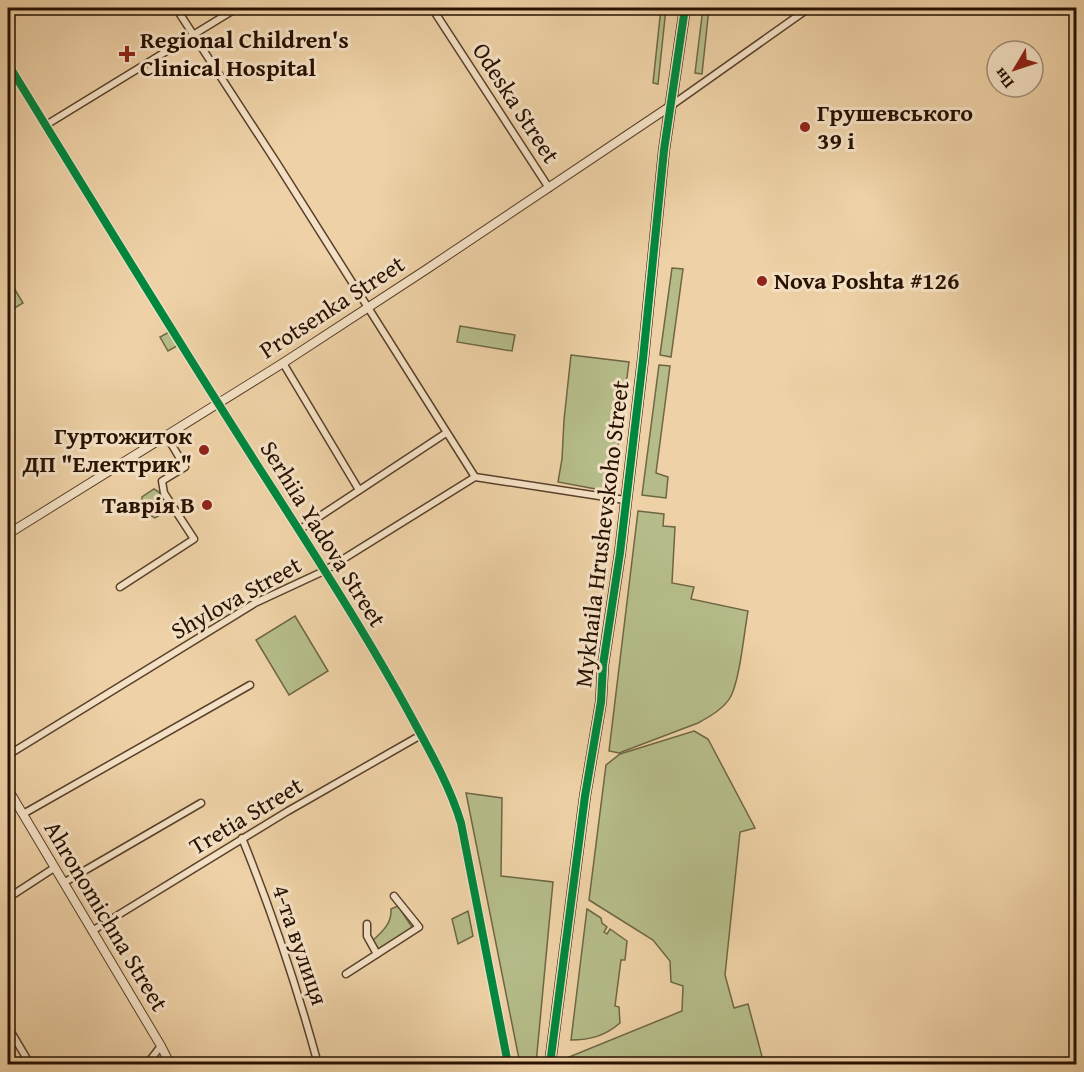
<svg xmlns="http://www.w3.org/2000/svg" width="1084" height="1072" viewBox="0 0 1084 1072" font-family="'Gentium Book Plus',serif">
<style>
.green{fill:#b5bc89;stroke:#6e6644;stroke-width:1.5}
.lines{fill:none;stroke-linecap:round;stroke-linejoin:round}
.minor-casing{stroke:#59402a;stroke-width:9}
.tertiary-casing{stroke:#59402a;stroke-width:10}
.primary-casing{stroke:#271000;stroke-width:12}
.minor{stroke:#f4e1c5;stroke-width:6}
.tertiary{stroke:#f4e1c5;stroke-width:8}
.primary{stroke:#eed1a6;stroke-width:9}
.cycleway-casing{stroke:#f4e1c5;stroke-width:11}
.cycleway{stroke:#00873e;stroke-width:8}
.poi-dot{fill:#8f2418;stroke:#f4e1c5;stroke-width:2}
.labels{text-anchor:middle;stroke-width:6;stroke-linejoin:round;paint-order:stroke}
.poi-label{font-size:24px;font-weight:bold;fill:#271000;stroke:#f4e1c5;text-anchor:start}
.street-label{font-size:24px;fill:#271000;stroke:#f4e1c5}
</style>
<rect width="100%" height="100%" fill="#eed1a6"/>
<filter id="stains"><feTurbulence type="fractalNoise" baseFrequency=".00333" numOctaves="4"/><feColorMatrix values="0 0 0 0 .2 0 0 0 0 .09 0 0 0 0 .02 0 0 0 .5 -.17"/></filter>
<radialGradient id="worn" r=".72"><stop offset=".6" stop-color="#630" stop-opacity="0"/><stop offset="1" stop-color="#630" stop-opacity=".3"/></radialGradient>
<g class="green">
<polygon points="661,8 666,8 658,84 653,83"/>
<polygon points="703,8 709,8 702,74 695,73"/>
<polygon points="672,268 683,269 671,357 660,355"/>
<polygon points="8,278 23,303 8,312"/>
<polygon points="460,326 515,335 512,351 457,342"/>
<polygon points="169,332 177,346 168,351 160,337"/>
<polygon points="571,355 629,362 612,492 558,482 562,459 564,420"/>
<polygon points="659,365 670,366 656,473 668,477 666,498 642,495"/>
<polygon points="154,489 159,492 168,507 167,511 155,518 151,516 142,501 142,497"/>
<path d="M638,511L664,514L663,526L675,527L672,583L694,587L691,599L748,611C744,633 740,678 731,696C725,708 709,717 698,723L619,753L609,751Z"/>
<polygon points="295,616 328,671 289,695 256,640"/>
<polygon points="694,731 708,739 755,828 740,832 725,975 734,1008 748,1004 764,1064 568,1064 569,1057 682,1011 683,986 671,982 670,961 653,940 589,900 606,765 620,754"/>
<polygon points="466,793 502,798 501,876 553,882 536,1064 520,1064"/>
<path d="M398,906L414,930L380,952L371,942C382,932 392,924 391,909Z"/>
<path d="M587,909L601,918L602,923L607,927L604,932L607,934L610,929L627,941L625,960H621L615,1006L619,1007L620,1023C605,1036 590,1040 571,1040Z"/>
<polygon points="468,911 473,936 458,944 452,919"/>
</g>
<g class="lines">
<defs>
<g id="minor">
<polyline points="176,8 278,165 475,477"/>
<polyline points="432,8 549,188"/>
<polyline points="672,105 809,8"/>
<polyline points="46,125 237,8"/>
<polyline points="283,363 359,490"/>
<polyline points="299,530 446,433"/>
<polyline points="120,587 194,539 164,493 162,481 185,467 166,435"/>
<polyline points="8,755 255,603 324,571 475,477 625,500"/>
<polyline points="8,804 14,801"/>
<polyline points="23,814 250,685"/>
<path d="M242,838C272,912 297,987 318,1064"/>
<polyline points="65,882 201,803"/>
<polyline points="8,898 54,868"/>
<polyline points="92,931 288,811 421,735"/>
<polyline points="377,954 419,927 394,896"/>
<polyline points="346,974 377,954 367,936 367,924"/>
<polyline points="8,1027 30,1064"/>
<polyline points="147,1064 161,1046"/>
</g>
<g id="tertiary">
<path d="M8,64C96,207 183,350 274,491C322,566 371,642 413,720C431,753 450,787 461,823L508,1064"/>
<polyline points="8,534 283,363 427,269 672,105"/>
<polyline points="8,789 161,1046 170,1064"/>
</g>
<polyline id="primary" points="550,1064 585,796 601,702 603,665 620,553 643,359 664,150 685,8"/>
</defs>
<use href="#minor" class="minor-casing"/>
<use href="#tertiary" class="tertiary-casing"/>
<use href="#primary" class="primary-casing"/>
<use href="#minor" class="minor"/>
<use href="#tertiary" class="tertiary"/>
<use href="#primary" class="primary"/>
<defs>
<g id="cycleway">
<path d="M8,64C96,207 183,350 274,491C322,566 371,642 413,720C431,753 450,787 461,823L508,1064"/>
<polyline points="550,1064 585,796 601,702 603,665 620,553 643,359 664,150 685,8"/>
</g>
</defs>
<use href="#cycleway" class="cycleway-casing"/>
<use href="#cycleway" class="cycleway"/>
</g>
<g class="poi-dot">
<path d="M124 45h6v6h6v6h-6v6h-6v-6h-6v-6h6z"/>
<circle cx="805" cy="127" r="6"/>
<circle cx="762" cy="281" r="6"/>
<circle cx="204" cy="450" r="6"/>
<circle cx="207" cy="505" r="6"/>
</g>
<g class="labels">
<g class="poi-label">
<text x="140" y="48">Regional Children's<tspan x="140" dy="28">Clinical Hospital</tspan></text>
<text x="817" y="121">Грушевського<tspan x="817" dy="28">39 і</tspan></text>
<text x="774" y="289">Nova Poshta #126</text>
<text x="192" y="444" text-anchor="end">Гуртожиток<tspan x="192" dy="28">ДП "Електрик"</tspan></text>
<text x="195" y="513" text-anchor="end">Таврія В</text>
</g>
<g class="street-label">
<text transform="translate(516 103) rotate(57)" y="8">Odeska Street</text>
<text transform="translate(332 307) rotate(-33)" y="8">Protsenka Street</text>
<text transform="translate(323 534) rotate(58)" y="8">Serhiia Yadova Street</text>
<text transform="translate(602 534) rotate(-83)" y="8">Mykhaila Hrushevskoho Street</text>
<text transform="translate(236 598) rotate(-29)" y="8">Shylova Street</text>
<text transform="translate(246 816) rotate(-31)" y="8">Tretia Street</text>
<text transform="translate(106 916) rotate(59)" y="8">Ahronomichna Street</text>
<text transform="translate(300 945) rotate(71)" y="8">4-та вулиця</text>
</g>
</g>
<rect width="1084" height="1072" fill="none" stroke="#eed1a6" stroke-width="30"/>
<rect x="9" y="9" width="1066" height="1054" fill="none" stroke="#271000" stroke-width="3"/>
<rect x="15" y="15" width="1054" height="1042" fill="none" stroke="#271000" stroke-width="1.5"/>
<g transform="translate(1015 69) rotate(231)"><circle r="28" fill="#f4e1c5" stroke="#a28d76" stroke-width="1.5"/>
<path d="M0-4.5L10 22L0 15L-10 22Z" fill="#8f2418"/>
<text y="-9" font-size="16" font-weight="bold" text-anchor="middle" fill="#271000">Пн</text>
</g>
<rect width="100%" height="100%" filter="url(#stains)"/>
<rect width="100%" height="100%" fill="url(#worn)"/>
</svg>
